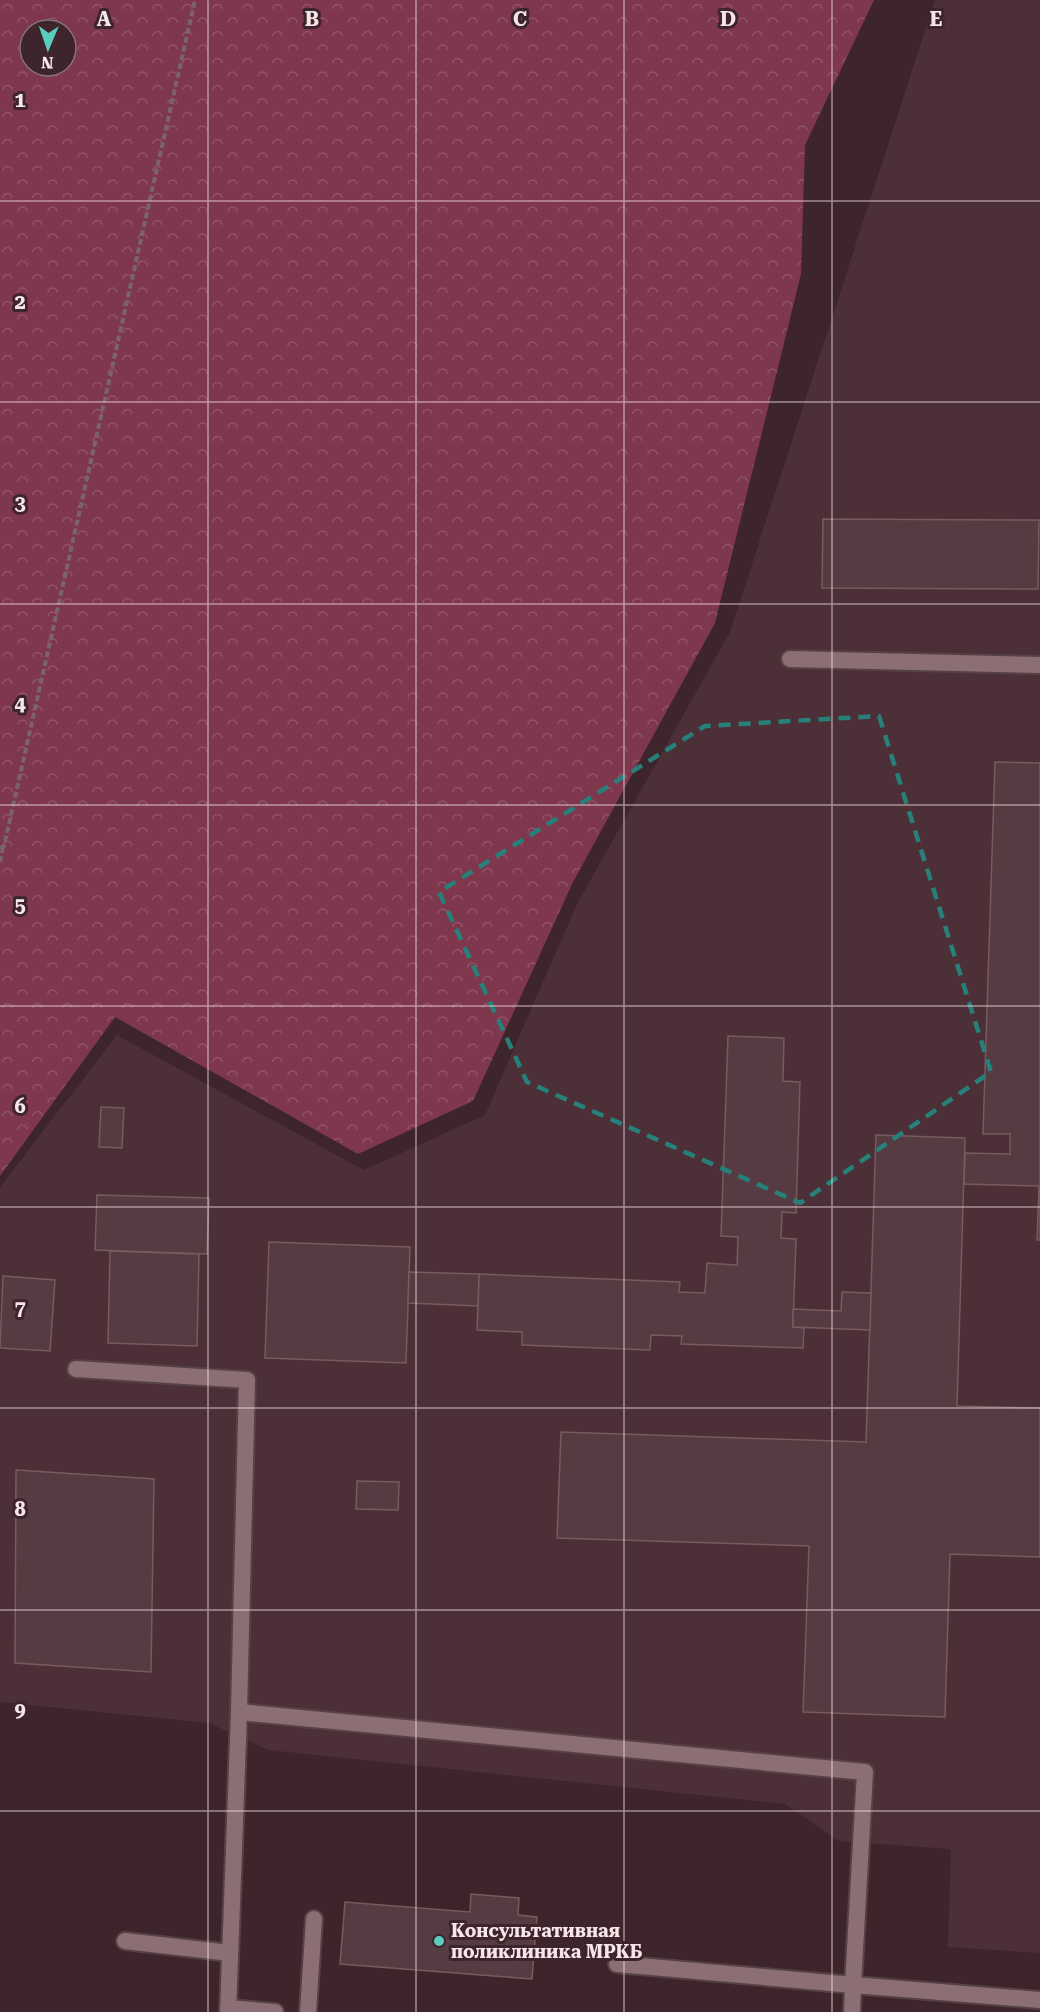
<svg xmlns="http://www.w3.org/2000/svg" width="1040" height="2012" viewBox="0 0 1040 2012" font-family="'Roboto Serif',serif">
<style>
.built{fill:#4d2f37}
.forest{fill:url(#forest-crowns);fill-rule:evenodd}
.building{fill:#563c42;stroke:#775b61;stroke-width:1.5}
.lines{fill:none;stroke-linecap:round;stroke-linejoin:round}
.lane-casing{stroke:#564146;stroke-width:20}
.path{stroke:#7a6469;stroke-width:4;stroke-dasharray:6 3;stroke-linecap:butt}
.lane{stroke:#8c6f75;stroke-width:16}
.marked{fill:none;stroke:#26817a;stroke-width:4.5;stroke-dasharray:12 8;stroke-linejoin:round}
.grid{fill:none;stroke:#f6e5e9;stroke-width:1.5;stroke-opacity:0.55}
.poi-dot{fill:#59cebe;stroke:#3d252b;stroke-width:2}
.labels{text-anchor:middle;stroke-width:6;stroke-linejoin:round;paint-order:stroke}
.poi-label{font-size:18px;font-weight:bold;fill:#f6e5e9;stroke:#3d252b;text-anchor:start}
.grid-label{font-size:20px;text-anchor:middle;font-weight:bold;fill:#f6e5e9;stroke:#3d252b;stroke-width:6;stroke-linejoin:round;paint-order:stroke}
</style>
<defs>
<pattern id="forest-crowns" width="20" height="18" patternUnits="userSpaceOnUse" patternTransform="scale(1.5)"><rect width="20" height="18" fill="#7e374d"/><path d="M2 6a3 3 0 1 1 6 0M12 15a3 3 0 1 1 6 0" fill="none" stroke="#915467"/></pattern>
</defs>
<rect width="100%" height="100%" fill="#3d252b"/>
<polygon class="built" points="935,0 1040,0 1040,1953 948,1947 951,1849 839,1841 785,1804 268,1750 209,1723 0,1702 0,1187 117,1035 364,1170 485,1115 577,904 730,632"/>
<path class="forest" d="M0,0H874L805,145L801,274L715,623L573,882L473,1101L358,1154L115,1017L0,1176ZM30,30H66V66H30Z"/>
<g class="building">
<polygon points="823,519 1039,520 1038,589 822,588"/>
<polygon points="995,762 1040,763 1040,1240 1037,1240 1039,1186 964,1184 965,1153 1010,1154 1010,1134 983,1134"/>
<polygon points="728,1036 784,1038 783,1081 800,1082 796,1213 782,1212 781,1238 796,1239 793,1327 804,1328 803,1348 681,1344 682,1336 651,1335 650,1350 522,1345 522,1332 477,1330 479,1274 680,1282 679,1292 705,1293 707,1263 737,1265 738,1237 721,1236"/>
<polygon points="101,1107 124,1108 122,1148 99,1147"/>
<polygon points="876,1135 965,1138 957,1406 1040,1408 1040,1557 950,1554 945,1717 803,1712 809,1546 557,1538 561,1432 866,1442"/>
<polygon points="97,1195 209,1198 207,1254 95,1250"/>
<polygon points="269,1242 410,1247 406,1363 265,1358"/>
<polygon points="110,1251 199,1254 197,1346 108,1343"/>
<polygon points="409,1272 479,1274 478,1306 408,1303"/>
<polygon points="3,1276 55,1280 50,1351 0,1348"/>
<polygon points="842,1292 871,1293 870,1330 793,1327 793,1309 841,1311"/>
<polygon points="16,1470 154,1479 151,1672 15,1663"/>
<polygon points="357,1481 399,1482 398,1510 356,1509"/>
<polygon points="471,1894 519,1898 518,1915 537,1917 532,1979 340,1964 345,1902 470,1912"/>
</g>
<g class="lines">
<defs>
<g id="lane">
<polyline points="790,659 1040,665"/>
<polyline points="76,1369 247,1380 239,1712 228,2012"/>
<polyline points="239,1712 865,1772 853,1985 1040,2000"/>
<polyline points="125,1941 230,1953"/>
<polyline points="617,1964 853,1985 852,2012"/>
<polyline points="228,2008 275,2012"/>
<polyline points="308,2012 314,1919"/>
</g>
</defs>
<use href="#lane" class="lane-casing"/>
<g class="path">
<polyline points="0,848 4,846 195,0"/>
<polyline points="0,862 3,847"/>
</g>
<use href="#lane" class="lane"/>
</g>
<path class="marked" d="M879,716L991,1072L800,1203L527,1082L439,892L705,726Z"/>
<path class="grid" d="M208,0V2012M416,0V2012M624,0V2012M832,0V2012M0,201H1040M0,402H1040M0,604H1040M0,805H1040M0,1006H1040M0,1207H1040M0,1408H1040M0,1610H1040M0,1811H1040"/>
<circle class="poi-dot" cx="439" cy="1941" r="6"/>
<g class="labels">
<g class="poi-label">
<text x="451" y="1937">Консультативная<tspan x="451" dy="21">поликлиника МРКБ</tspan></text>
</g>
</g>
<g class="grid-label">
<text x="104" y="26">A</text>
<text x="312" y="26">B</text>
<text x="520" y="26">C</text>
<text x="728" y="26">D</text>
<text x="936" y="26">E</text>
<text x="20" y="107">1</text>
<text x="20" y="309">2</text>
<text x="20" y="510">3</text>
<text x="20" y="711">4</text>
<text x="20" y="912">5</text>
<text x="20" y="1113">6</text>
<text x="20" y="1315">7</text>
<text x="20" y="1516">8</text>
<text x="20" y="1717">9</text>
</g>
<g transform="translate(48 48) rotate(182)"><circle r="28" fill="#3d252b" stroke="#877277" stroke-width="1.5"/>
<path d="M0-4.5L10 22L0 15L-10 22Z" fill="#59cebe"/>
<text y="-9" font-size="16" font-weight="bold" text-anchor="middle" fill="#f6e5e9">N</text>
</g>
</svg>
